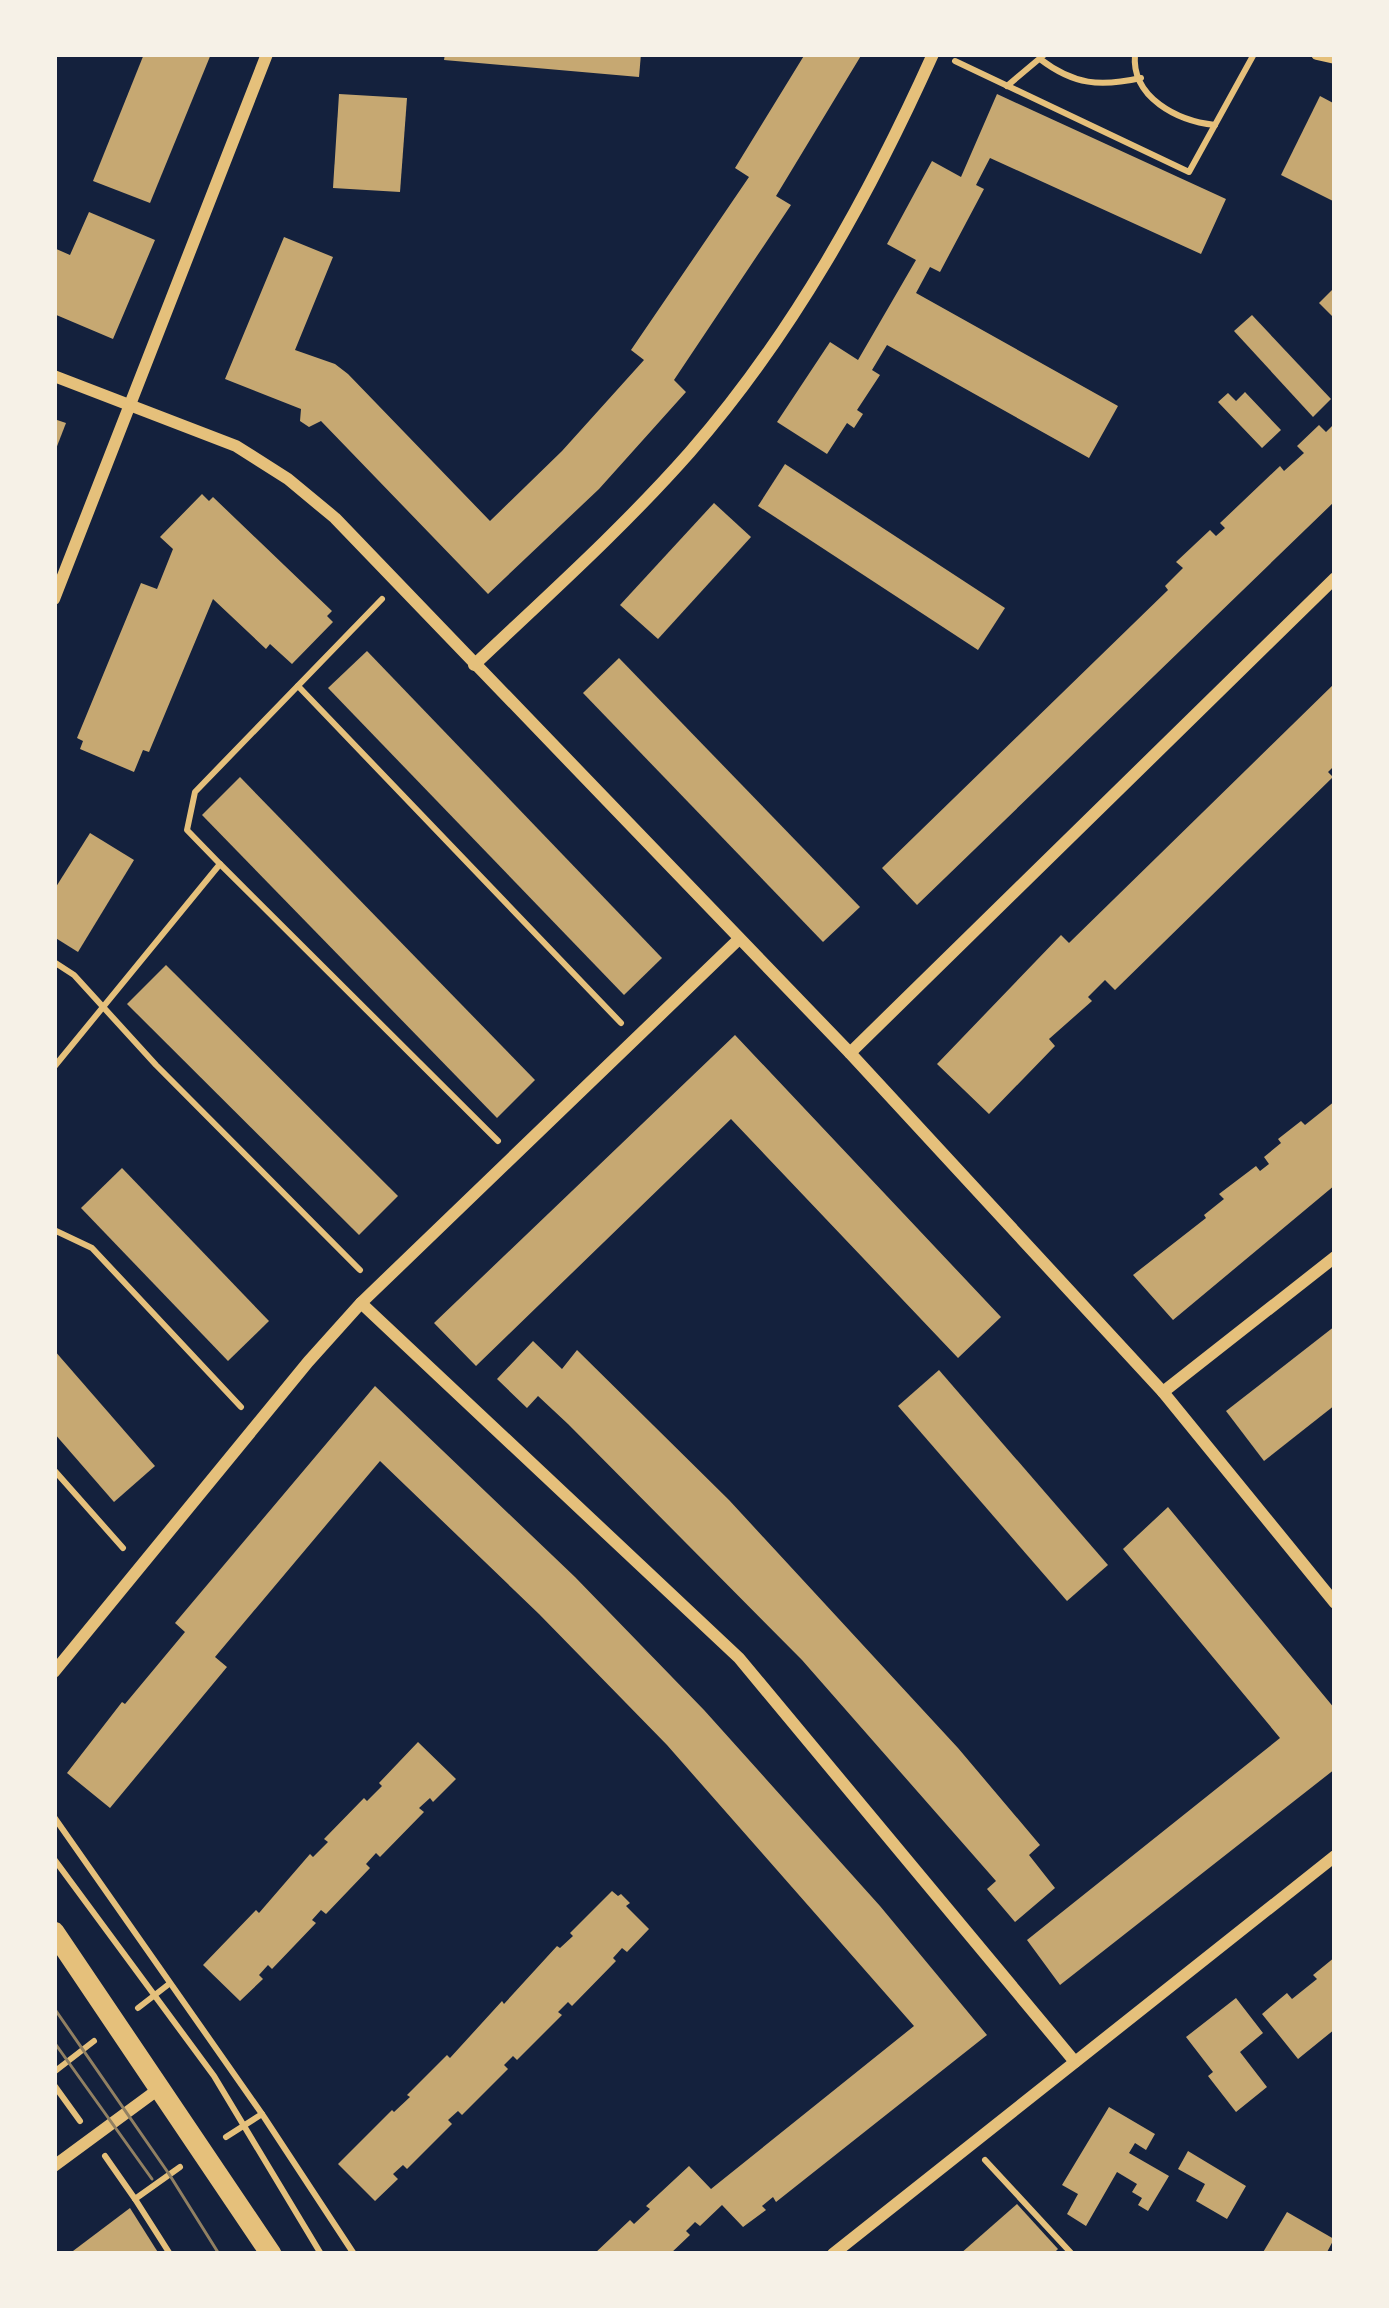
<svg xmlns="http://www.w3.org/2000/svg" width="1389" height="2308" viewBox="0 0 1389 2308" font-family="Quicksand,sans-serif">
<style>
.building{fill:#c6a872}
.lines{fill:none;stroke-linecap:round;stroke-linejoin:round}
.path{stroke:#e5c07b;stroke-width:6}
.minor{stroke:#e5c07b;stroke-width:12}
.tertiary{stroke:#e5c07b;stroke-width:21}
.tram{stroke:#918062;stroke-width:3}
</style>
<rect width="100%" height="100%" fill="#14213d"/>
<g class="building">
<polygon points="144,54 211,54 150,203 93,181"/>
<polygon points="445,54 641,54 639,77 444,60"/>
<polygon points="805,54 862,54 776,196 791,205 674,380 686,392 599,489 488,594 321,421 309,427 300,421 301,409 225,379 284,237 333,257 295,350 335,364 348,374 490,521 562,451 644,360 631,350 749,177 735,168"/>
<polygon points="339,94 407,98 400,192 333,188"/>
<polygon points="997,94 1226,199 1201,254 990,158 976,185 984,189 940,272 930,267 916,293 1118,406 1113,415 1089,458 887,345 872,370 880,375 857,410 863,414 854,428 847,423 827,454 777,422 830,342 858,360 916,260 887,244 932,161 961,177"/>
<polygon points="1320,96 1335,104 1335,202 1281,175"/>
<polygon points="89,212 155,240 113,339 54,314 54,248 70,255"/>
<polygon points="1335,287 1335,319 1319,303"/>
<polygon points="1252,315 1331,399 1313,417 1234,331"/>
<polygon points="1245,392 1281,430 1262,448 1218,402 1228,393 1236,401"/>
<polygon points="54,419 66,423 54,454"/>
<polygon points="1335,423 1335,501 917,905 882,868 1168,590 1165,586 1183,568 1176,562 1210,530 1216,536 1225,528 1220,523 1280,466 1284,471 1304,453 1297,446 1319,425 1326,432"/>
<polygon points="785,464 1005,608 978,650 758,506"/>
<polygon points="202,494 209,501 213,497 332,611 327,616 333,622 292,664 270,644 266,649 213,599 149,752 143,750 134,772 80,749 83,741 77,738 141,583 157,589 173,549 160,537"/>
<polygon points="714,503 751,537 658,639 620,605"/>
<polygon points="367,651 662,958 624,995 328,688"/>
<polygon points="619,658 860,907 823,942 583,693"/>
<polygon points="1335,683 1335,765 1328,772 1333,777 1115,990 1105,980 1088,997 1092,1001 1049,1039 1055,1046 989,1114 937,1064 1061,935 1069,943"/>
<polygon points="240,777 535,1080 497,1118 202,815"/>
<polygon points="90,833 134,860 78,952 54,937 54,890"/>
<polygon points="166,965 398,1196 359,1235 127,1004"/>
<polygon points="735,1035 1001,1317 958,1358 731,1119 476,1366 434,1323"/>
<polygon points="1335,1101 1335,1185 1173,1320 1133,1275 1206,1218 1204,1215 1224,1199 1219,1194 1256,1166 1260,1171 1269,1164 1264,1157 1281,1143 1278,1139 1301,1121 1305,1125"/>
<polygon points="122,1168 269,1321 228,1361 81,1208"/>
<polygon points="1335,1326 1335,1405 1264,1461 1226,1411"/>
<polygon points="533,1341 562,1369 577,1350 729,1500 958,1748 1040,1845 1029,1855 1055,1888 1015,1922 987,1889 996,1881 802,1660 568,1424 538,1396 527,1408 497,1379"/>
<polygon points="54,1350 155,1466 114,1502 54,1433"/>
<polygon points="939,1370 1108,1565 1067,1601 898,1406"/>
<polygon points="375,1386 575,1577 704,1710 880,1906 987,2035 776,2202 773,2197 762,2206 766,2210 743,2227 722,2205 700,2226 695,2222 686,2231 690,2235 670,2254 594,2254 630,2220 634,2224 650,2209 646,2206 689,2166 711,2189 914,2026 667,1745 539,1614 380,1461 215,1657 227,1667 110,1808 67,1773 122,1702 125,1704 185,1632 175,1623"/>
<polygon points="1168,1507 1335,1709 1335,1769 1060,1985 1027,1940 1280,1738 1123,1549"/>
<polygon points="418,1742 456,1779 433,1802 430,1798 419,1808 424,1812 380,1857 376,1853 366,1864 370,1868 326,1914 321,1910 312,1920 316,1923 272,1969 268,1965 259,1975 263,1979 240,2001 203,1965 256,1910 259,1913 310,1854 313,1857 328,1842 324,1839 364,1798 367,1801 382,1786 379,1783"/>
<polygon points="612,1891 618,1896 621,1894 630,1903 626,1906 649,1929 627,1952 622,1948 613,1958 616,1961 572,2006 568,2002 558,2012 562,2015 517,2060 513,2056 504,2065 508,2069 462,2115 458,2111 448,2120 452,2124 407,2169 403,2165 393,2174 398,2179 375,2201 338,2164 392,2110 394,2112 410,2097 407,2095 447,2055 450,2058 502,2001 504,2004 557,1946 560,1948 573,1936 570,1933"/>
<polygon points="1335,1957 1335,2029 1298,2059 1262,2014 1287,1993 1292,1999 1317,1979 1313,1975"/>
<polygon points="1236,1998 1263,2033 1240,2052 1267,2087 1236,2112 1208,2076 1213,2072 1186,2037"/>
<polygon points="1109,2107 1155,2134 1146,2150 1135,2143 1129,2153 1169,2176 1148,2211 1138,2205 1142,2198 1132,2192 1137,2184 1117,2172 1086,2226 1067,2214 1078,2194 1062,2185"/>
<polygon points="1188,2151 1246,2186 1227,2219 1196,2201 1205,2184 1178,2169"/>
<polygon points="1017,2204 1058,2249 1053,2254 960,2254"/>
<polygon points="130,2208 159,2254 69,2254"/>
<polygon points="1287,2212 1334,2239 1326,2254 1262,2254"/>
</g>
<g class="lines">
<g class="path">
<path d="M1135,54C1131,98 1178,121 1215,125"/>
<path d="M1040,59C1074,85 1100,87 1141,78"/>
<polyline points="955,61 1189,172 1254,54"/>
<polyline points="1007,86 1045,54"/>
<polyline points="298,686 621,1023"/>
<polyline points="220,864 498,1141"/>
<polyline points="54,962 74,975 156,1065 360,1270"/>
<polyline points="54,1067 220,864 187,830 195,792 382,599"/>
<polyline points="54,1230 92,1248 241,1407"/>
<polyline points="54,1470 123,1548"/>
<polyline points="54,1817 262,2114 354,2254"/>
<polyline points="54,1859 214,2076 321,2254"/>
<polyline points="138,2008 169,1984"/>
<polyline points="54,2072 94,2041"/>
<polyline points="54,2085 80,2121"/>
<polyline points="226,2137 262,2114"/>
<polyline points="105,2156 135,2199 180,2167"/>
<polyline points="985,2160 1072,2254"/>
<polyline points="135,2199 170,2254"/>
</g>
<g class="minor">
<polyline points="1317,54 1335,58"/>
<polyline points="54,376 236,446 288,479 335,518 850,1053 1163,1392 1335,1603"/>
<polyline points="54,599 267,54"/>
<path d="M474,665C547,596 623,528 690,452C793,334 869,196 933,54"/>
<polyline points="850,1053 1335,578"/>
<polyline points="361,1303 739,1658 1075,2062"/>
<polyline points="1163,1392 1335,1257"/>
<polyline points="54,1672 308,1362 361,1303 739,939"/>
<polyline points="54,2166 160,2088"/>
<polyline points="833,2254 1335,1856"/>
</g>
<polyline class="tertiary" points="54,1932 271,2254"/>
<g class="tram">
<polyline points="54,2008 169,2174 219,2254"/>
<polyline points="54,2042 152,2179"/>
</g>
</g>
<rect width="1389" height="2308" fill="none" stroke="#f6f1e7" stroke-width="114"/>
</svg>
